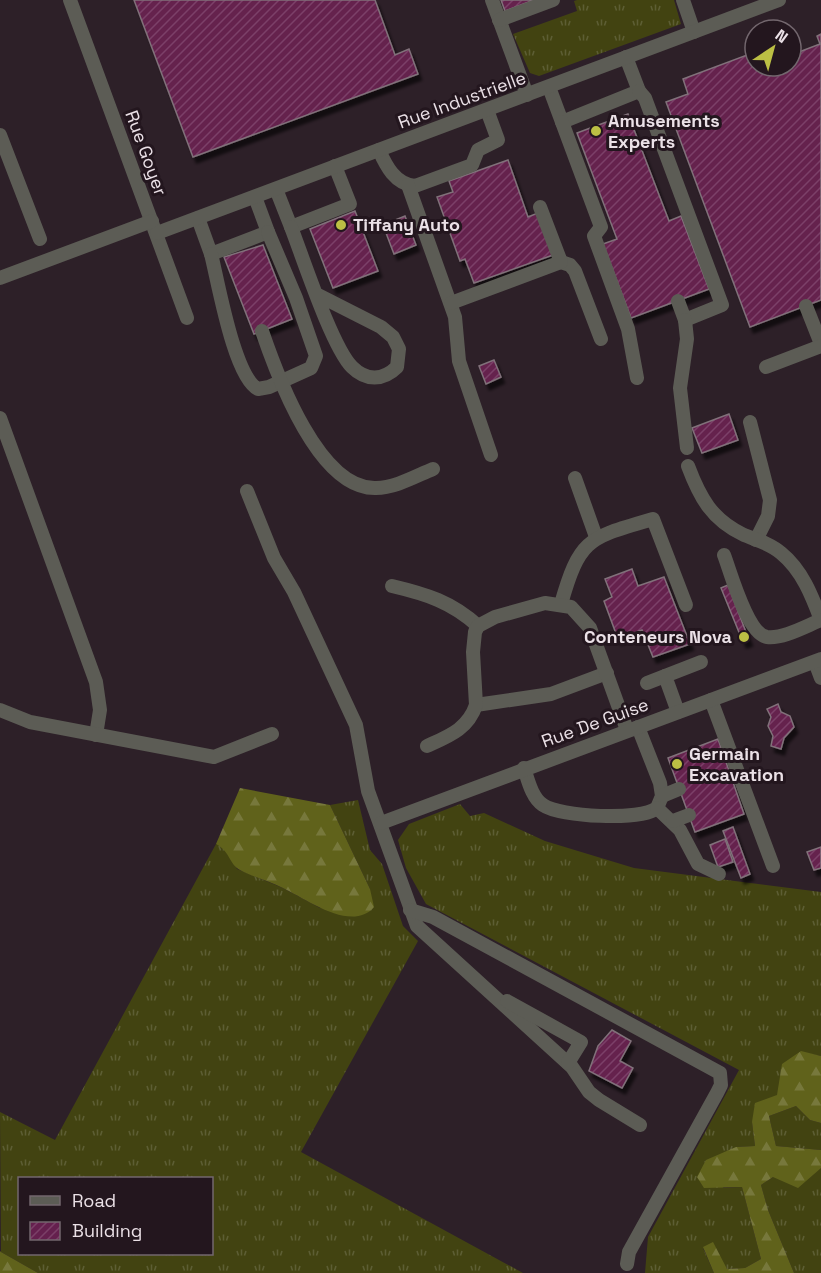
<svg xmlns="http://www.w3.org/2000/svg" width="821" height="1273" viewBox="0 0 821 1273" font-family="'Space Grotesk',sans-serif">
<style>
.grass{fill:url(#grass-tufts);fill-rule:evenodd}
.forest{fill:url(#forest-firs)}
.building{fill:url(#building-hatch);stroke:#81717a;stroke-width:1.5;filter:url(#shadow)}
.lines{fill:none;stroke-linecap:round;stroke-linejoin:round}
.minor{stroke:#5c5c55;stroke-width:14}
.poi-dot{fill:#bcbf44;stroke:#23161e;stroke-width:2}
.labels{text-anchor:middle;stroke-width:6;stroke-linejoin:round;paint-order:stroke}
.street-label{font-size:18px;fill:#ebe1e7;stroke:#23161e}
.poi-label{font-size:18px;font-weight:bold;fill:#ebe1e7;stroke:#23161e;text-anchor:start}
</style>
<defs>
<pattern id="grass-tufts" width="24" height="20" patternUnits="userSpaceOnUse" patternTransform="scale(1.5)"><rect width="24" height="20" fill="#424311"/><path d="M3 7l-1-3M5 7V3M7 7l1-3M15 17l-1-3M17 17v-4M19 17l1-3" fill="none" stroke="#5d5e34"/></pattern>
<pattern id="forest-firs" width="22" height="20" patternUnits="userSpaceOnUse" patternTransform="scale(1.5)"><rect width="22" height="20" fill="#60621b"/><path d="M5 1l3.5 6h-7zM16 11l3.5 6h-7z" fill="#77783c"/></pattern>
<pattern id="building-hatch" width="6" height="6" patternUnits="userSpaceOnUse" patternTransform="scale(1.5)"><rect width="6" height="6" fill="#65204e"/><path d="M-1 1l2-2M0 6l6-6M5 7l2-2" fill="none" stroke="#7b4068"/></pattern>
<filter id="shadow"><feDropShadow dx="3.5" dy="6" stdDeviation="1.5" flood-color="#0009"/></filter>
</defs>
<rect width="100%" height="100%" fill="#2d2028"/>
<g class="grass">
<polygon points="577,0 674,0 681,24 539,76 530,73 513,34 577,11 574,1"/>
<path d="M358,800L370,850L382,864L403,926L418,941L301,1152L523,1273H38L1,1252L0,1112L55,1140L216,844L226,849L237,869L283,888L320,908L370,889L330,805ZM20,1178H212V1254H20Z"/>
<polygon points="460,804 470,816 484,813 545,841 634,868 821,892 821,1056 801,1052 777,1095 752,1122 755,1146 736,1147 723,1188 742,1187 761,1259 745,1268 727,1269 703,1248 714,1273 645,1273 648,1237 739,1070 426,904 406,868 398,840 409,824"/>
<polygon points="796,1106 810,1120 821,1123 821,1150 776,1146 769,1116"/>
<polygon points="821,1168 821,1273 794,1273 768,1210 761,1185 773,1177"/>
</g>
<g class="forest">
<path d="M240,788L330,805L370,889L374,907C352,933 306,899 283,888C269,881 253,877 240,870C229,864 230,851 216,844Z"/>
<polygon points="801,1051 821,1056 821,1123 810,1120 796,1106 769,1116 776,1146 821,1150 821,1168 798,1188 773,1177 761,1185 768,1210 794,1273 714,1273 703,1247 713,1242 727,1269 745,1268 761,1259 742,1187 704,1188 697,1177 706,1160 736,1147 755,1146 752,1122 755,1103 777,1095 782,1064"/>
<polygon points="0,1251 1,1252 38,1273 0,1273"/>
</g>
<g class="building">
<polygon points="134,0 375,0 395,55 409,49 418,74 193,157"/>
<polygon points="501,0 534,0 505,11"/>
<polygon points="821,34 821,300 750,327 666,102 688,94 683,79 755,52 755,66 791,66 791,55 820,44 817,36"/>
<polygon points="628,114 669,221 681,216 709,289 631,318 603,244 617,239 577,133"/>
<polygon points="508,160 528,217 538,213 553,255 474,283 465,259 460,261 437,197 453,192 449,181"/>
<polygon points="355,211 378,271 333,288 310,229"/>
<polygon points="405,216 416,245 394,254 383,225"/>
<polygon points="263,245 292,319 254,334 224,257"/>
<polygon points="494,360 501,377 486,384 479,366"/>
<polygon points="729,414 738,440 702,453 692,428"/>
<polygon points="632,569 638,586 664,577 690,644 653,657 642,630 618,639 604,601 612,597 605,579"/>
<polygon points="728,585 749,640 743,642 721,588"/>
<polygon points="778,704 781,712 790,716 794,727 784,738 781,749 771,746 773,736 768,726 771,717 767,709"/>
<polygon points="718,739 744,814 695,832 668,758"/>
<polygon points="733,827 750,874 741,878 723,831"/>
<polygon points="725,839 733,862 718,867 710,845"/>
<polygon points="821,847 821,868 814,870 807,852"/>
<polygon points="612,1030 631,1041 620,1061 633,1068 622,1088 589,1071 598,1046"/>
</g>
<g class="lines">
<g class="minor">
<polyline points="70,0 187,318"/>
<polyline points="492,0 527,95"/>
<polyline points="683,0 694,32"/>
<polyline points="499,20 553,0"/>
<polyline points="549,87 562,122 639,91 626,57"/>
<polyline points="639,91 645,98 722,305 685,320 678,301"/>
<polyline points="562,122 601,227 594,236 628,329 637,378"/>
<polyline points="0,135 40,239"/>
<path d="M379,150C386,166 395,184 415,186L472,165L478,150L498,140L487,110"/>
<polyline points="408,185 455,317 459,361 491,455"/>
<polyline points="276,189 291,227 350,204 335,166"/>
<polyline points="198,218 211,254 268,232 255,197"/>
<path d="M291,227C303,258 332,347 352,367C366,381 383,381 397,367L399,349L393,337L381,327L318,295"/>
<polyline points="157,233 779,0"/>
<path d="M211,254C218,281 234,377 258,389L269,387L311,368L316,356L296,298L268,232"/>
<polyline points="561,262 570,265 575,271 601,339"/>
<polyline points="0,278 152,221"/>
<polyline points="451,303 561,262 540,207"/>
<polyline points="806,306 821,344"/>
<polyline points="685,320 687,339 680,388 687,448"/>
<path d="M262,331C277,375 319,490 376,488C395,488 416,476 433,469"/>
<polyline points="766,367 821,346"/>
<polyline points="0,418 96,682 100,710 96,735"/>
<polyline points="750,422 770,500 768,516 756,540"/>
<path d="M688,466C700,498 712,520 744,535C757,540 771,544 781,553C802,570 812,596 821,620"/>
<polyline points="575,478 596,537"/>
<polyline points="247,491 274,558 294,592 356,725 368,791 417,926 572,1067 589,1092 599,1100 640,1125"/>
<path d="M724,555C731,573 747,634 767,637C783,639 806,626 821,620"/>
<path d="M392,586C426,594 452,602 478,626"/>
<path d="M561,604C580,537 589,538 653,519L686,605"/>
<polyline points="815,662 821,678"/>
<polyline points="647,683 665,676"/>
<polyline points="711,700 773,866"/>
<polyline points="476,705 551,694 607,673"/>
<polyline points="0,710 30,722 214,757 272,734"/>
<polyline points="678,712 665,676 701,662"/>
<path d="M427,746C449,736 468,729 476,705L473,652L475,632L478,626L495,617L545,603L571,607L590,628L627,730"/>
<path d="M524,768C528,780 532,798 543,805C560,817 641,821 657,808L662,796L660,783L638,727"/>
<polyline points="662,796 679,789"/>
<polyline points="657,808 680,830 698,864 719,874"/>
<polyline points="673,821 689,815"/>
<polyline points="381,823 821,659"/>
<polyline points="410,910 433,917 720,1073 721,1085 717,1093 629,1252 627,1264"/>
<polyline points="507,1001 581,1042 568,1063"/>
</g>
</g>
<g class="poi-dot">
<circle cx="596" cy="131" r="6"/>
<circle cx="341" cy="225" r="6"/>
<circle cx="744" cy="637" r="6"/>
<circle cx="677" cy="764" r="6"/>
</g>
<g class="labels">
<g class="street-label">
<text transform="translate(462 100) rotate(-20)" y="6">Rue Industrielle</text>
<text transform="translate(146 153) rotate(70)" y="6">Rue Goyer</text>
<text transform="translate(595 723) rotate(-20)" y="6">Rue De Guise</text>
</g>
<g class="poi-label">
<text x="608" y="127">Amusements<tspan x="608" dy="21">Experts</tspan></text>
<text x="353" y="231">Tiffany Auto</text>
<text x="732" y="643" text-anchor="end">Conteneurs Nova</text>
<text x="689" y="760">Germain<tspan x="689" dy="21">Excavation</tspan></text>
</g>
</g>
<rect x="18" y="1177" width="195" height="78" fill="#23161e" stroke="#73676e" stroke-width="1.5"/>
<rect x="30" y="1196" width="30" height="9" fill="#5c5c55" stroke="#73676e" stroke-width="1.5"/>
<text x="72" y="1207" font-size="18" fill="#ebe1e7">Road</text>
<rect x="30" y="1222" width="30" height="18" fill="url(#building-hatch)" stroke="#73676e" stroke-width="1.5"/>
<text x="72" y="1237" font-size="18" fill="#ebe1e7">Building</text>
<g transform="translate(773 48) rotate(36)"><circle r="28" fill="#23161e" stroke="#73676e" stroke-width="1.5"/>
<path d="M0-4.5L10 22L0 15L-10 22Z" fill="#bcbf44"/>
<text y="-9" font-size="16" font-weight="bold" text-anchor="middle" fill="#ebe1e7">N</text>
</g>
</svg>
